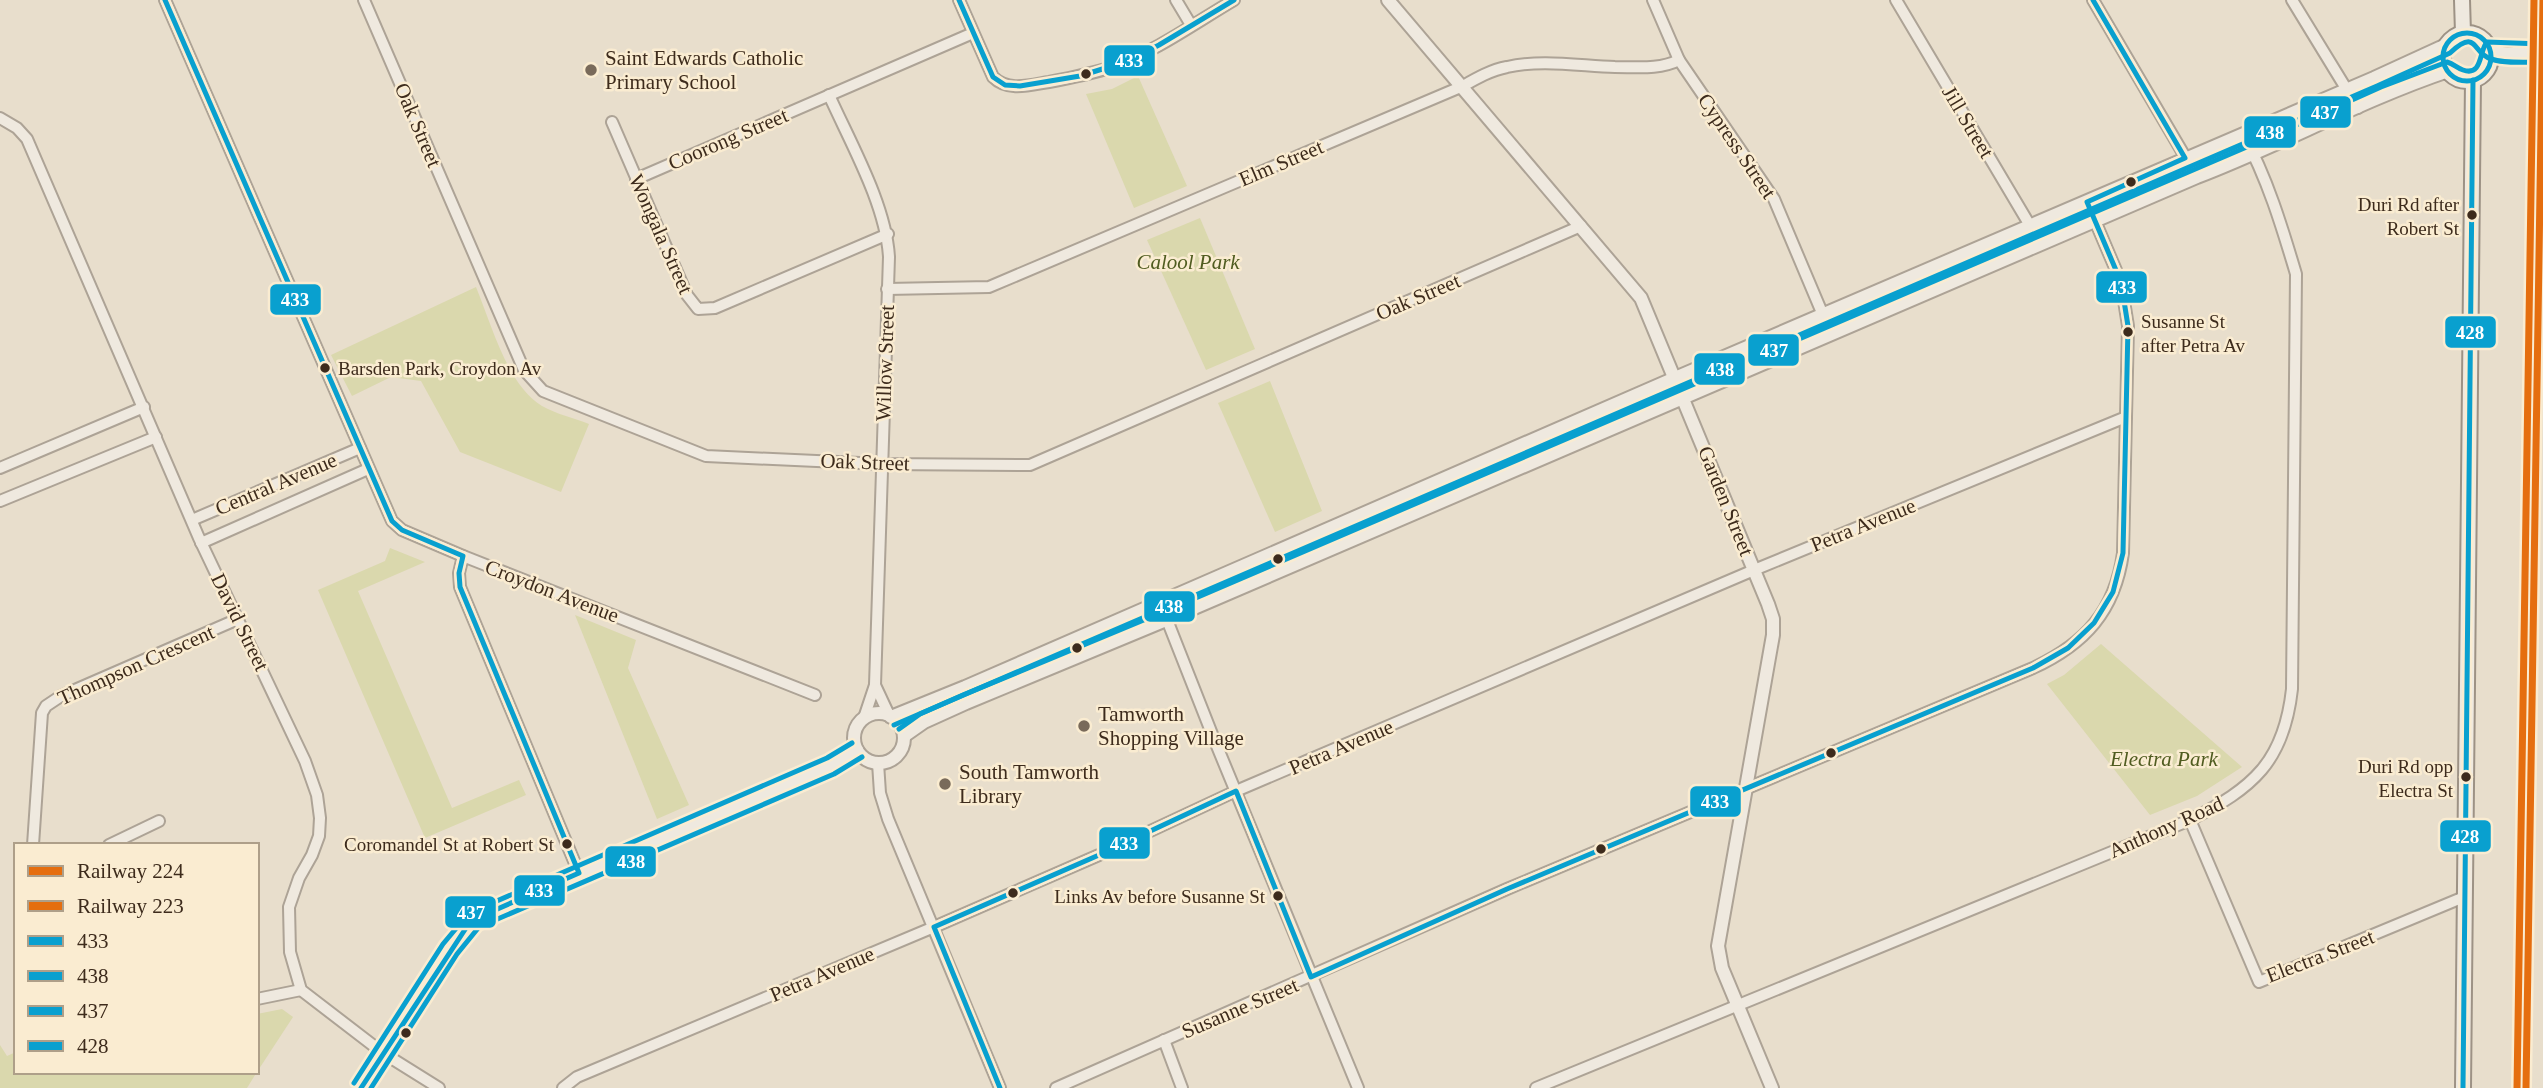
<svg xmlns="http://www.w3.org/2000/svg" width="2543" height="1088" viewBox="0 0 2543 1088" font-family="'Times New Roman',serif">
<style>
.green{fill:#dad8ad}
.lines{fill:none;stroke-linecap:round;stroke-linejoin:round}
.minor-casing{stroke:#ada396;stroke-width:14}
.tertiary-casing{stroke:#ada396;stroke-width:16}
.secondary-casing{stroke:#9d9285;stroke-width:18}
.minor{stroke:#efe9df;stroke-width:10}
.tertiary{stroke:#efe9df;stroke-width:12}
.secondary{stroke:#efe9df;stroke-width:14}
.bus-1-casing{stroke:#faecd1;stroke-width:10}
.bus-2-casing{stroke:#faecd1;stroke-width:10}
.bus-3-casing{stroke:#faecd1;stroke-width:10}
.bus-4-casing{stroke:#faecd1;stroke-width:10}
.bus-1{stroke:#09a0cf;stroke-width:5}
.bus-2{stroke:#09a0cf;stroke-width:5}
.bus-3{stroke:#09a0cf;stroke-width:5}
.bus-4{stroke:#09a0cf;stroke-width:5}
.rail-1-casing{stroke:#faecd1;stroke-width:12}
.rail-2-casing{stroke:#faecd1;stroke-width:12}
.rail-1{stroke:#e56e0f;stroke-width:7}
.rail-2{stroke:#e56e0f;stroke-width:7}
.poi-dot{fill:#796a5a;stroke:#faecd1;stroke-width:2.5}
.bus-dot{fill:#3d2b1c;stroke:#faecd1;stroke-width:2.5}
.labels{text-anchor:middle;stroke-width:5;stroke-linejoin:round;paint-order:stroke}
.bus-label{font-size:19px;fill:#3d2b1c;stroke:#faecd1;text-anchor:end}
.poi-label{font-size:21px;fill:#3d2b1c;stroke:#faecd1;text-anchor:start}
.street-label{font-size:21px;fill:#3d2b1c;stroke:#faecd1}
.park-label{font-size:21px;font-style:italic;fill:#505c20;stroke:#faecd1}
.line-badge{stroke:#faecd1;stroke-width:2.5}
.badge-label{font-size:19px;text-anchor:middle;font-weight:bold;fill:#fff}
</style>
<rect width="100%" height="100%" fill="#e8decc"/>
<g class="green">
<polygon points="1138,76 1187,186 1134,208 1086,94 1112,89"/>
<polygon points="1200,218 1255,349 1206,370 1147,240"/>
<path d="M476,287C491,323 507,385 542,406C556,414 574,418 589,424L561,492L460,452L421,381L391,377L352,396L331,355Z"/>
<polygon points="1270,381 1322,511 1275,532 1218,403"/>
<polygon points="390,548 425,562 358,591 452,808 519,780 526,795 425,838 318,590 385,561"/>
<polygon points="575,615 636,640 628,668 689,805 657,819"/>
<polygon points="2101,644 2242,767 2197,796 2150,815 2047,684 2064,675"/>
<polygon points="282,1009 293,1017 257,1072 257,1014"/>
<polygon points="0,1045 7,1056 16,1052 16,1072 257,1072 247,1088 0,1088"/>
</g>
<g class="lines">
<defs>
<g id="minor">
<polyline points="165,0 392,521 402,530 463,556 815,695"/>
<polyline points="364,0 524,370 543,391 706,456 882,464 1030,465 1581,226"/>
<path d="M959,0L993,77C1008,92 1030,85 1049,82C1070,78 1091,74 1112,67C1155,52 1195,23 1234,0"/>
<polyline points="1176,0 1191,25"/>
<polyline points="1653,0 1679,60 1774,199 1831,334"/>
<polyline points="1896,0 2041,244"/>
<polyline points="2093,0 2197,177"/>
<polyline points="2292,0 2358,108"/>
<polyline points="2491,50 2507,53 2543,53"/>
<path d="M829,95C851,144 886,205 889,257L875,685L864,718"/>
<polyline points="0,118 17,128 27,139 199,538 305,761 317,795 320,818 319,836 312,855 299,878 289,907 290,952 301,990 383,1053 439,1088"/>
<polyline points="612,122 687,295 698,309 715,308 888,234"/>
<polyline points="636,179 973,33"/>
<path d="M887,289L989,287L1463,86C1477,78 1491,70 1507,67C1541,59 1581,66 1615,67C1637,67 1659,70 1679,60"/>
<polyline points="0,468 144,407"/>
<polyline points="0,501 156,437"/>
<polyline points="192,520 360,448"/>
<polyline points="201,543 368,469"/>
<polyline points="463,556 459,573 460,587 579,873"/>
<polyline points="1160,602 1212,734 1358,1088"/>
<polyline points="875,685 889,715"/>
<polyline points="878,763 880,793 888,819 1000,1088"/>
<polyline points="2190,820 2259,982 2464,897"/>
<polyline points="33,845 42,713 46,706 61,696 238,619"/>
<polyline points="109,845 159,821"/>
<polyline points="257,999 301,990"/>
<polyline points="1164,1040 1182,1088"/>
<polyline points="563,1088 577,1077 934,927 1099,855 1236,791 1754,570 2126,417"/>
<path d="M1056,1088L1507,889L2033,668C2085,644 2115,611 2123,553L2128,326L2121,282L2087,202"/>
<path d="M1536,1088L2190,820C2253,788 2284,762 2292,689L2296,274C2282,227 2267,177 2243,134"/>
</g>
<g id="tertiary">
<polyline points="1388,0 1641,298 1768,604 1773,619 1773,635 1718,946 1722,968 1772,1088"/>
<circle cx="879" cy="738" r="25"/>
<polyline points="891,717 965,687 1675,378 2374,78 2446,45"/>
<path d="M904,736L924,722L966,703L1166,620L2197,177C2281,145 2362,100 2448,71"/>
<polyline points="361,1088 450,949 474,920 831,766 857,750"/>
</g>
<g id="secondary">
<polyline points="2462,0 2463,33"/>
<circle cx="2467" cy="57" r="24"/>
<polyline points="2463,1088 2473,80"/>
</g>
</defs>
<use href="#minor" class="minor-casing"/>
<use href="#tertiary" class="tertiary-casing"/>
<use href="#secondary" class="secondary-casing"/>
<use href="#minor" class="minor"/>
<use href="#tertiary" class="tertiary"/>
<use href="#secondary" class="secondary"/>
<defs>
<g id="bus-1">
<polyline points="165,0 392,521 402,530 463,556 459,573 460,587 579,873 486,914 466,928 361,1088"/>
<polyline points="959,0 993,77 1005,85 1020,86 1080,76 1128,61 1159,45 1234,0"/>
<polyline points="1000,1088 934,927 1099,855 1236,791 1311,977 1507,889 2033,668 2068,648 2094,623 2113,592 2123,553 2128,326 2121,282 2087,202 2185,158 2093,0"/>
</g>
<g id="bus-2">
<path d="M894,725L2377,86L2450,53C2478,27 2472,54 2491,59C2507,64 2526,62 2543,62"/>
<polyline points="371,1088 457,954 479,927 834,774 862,757"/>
</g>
<g id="bus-3">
<path d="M899,729L920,714L963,695L1163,612L2256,143L2381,87L2447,62C2454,64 2457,68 2463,70C2483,77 2479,50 2487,42L2543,44"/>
<polyline points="354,1083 443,944 469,913 827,758 852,743"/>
</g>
<g id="bus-4">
<circle cx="2467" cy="57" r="24"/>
<polyline points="2463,1088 2473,80"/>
</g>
</defs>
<use href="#bus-1" class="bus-1-casing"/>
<use href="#bus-2" class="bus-2-casing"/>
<use href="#bus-3" class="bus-3-casing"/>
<use href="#bus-4" class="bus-4-casing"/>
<use href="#bus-1" class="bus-1"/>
<use href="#bus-2" class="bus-2"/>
<use href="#bus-3" class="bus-3"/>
<use href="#bus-4" class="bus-4"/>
<defs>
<polyline id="rail-1" points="2517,1088 2534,0"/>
<polyline id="rail-2" points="2526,1088 2543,0"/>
</defs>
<use href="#rail-1" class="rail-1-casing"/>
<use href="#rail-2" class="rail-2-casing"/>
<use href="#rail-1" class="rail-1"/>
<use href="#rail-2" class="rail-2"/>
</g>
<g class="poi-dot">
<circle cx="591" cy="70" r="7"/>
<circle cx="1084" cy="726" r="7"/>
<circle cx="945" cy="784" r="7"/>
</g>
<g class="bus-dot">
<circle cx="1086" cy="74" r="6"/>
<circle cx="2131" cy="182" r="6"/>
<circle cx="2472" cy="215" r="6"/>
<circle cx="2128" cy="332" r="6"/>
<circle cx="325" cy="368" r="6"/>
<circle cx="1278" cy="559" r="6"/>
<circle cx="1077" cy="648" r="6"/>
<circle cx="1831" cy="753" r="6"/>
<circle cx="2466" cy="777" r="6"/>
<circle cx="567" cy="844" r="6"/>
<circle cx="1601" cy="849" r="6"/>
<circle cx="1013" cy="893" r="6"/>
<circle cx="1278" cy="896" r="6"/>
<circle cx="406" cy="1033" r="6"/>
</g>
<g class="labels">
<g class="bus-label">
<text x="2459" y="211">Duri Rd after<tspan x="2459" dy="24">Robert St</tspan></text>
<text x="2141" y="328" text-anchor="start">Susanne St<tspan x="2141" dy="24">after Petra Av</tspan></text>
<text x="338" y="375" text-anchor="start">Barsden Park, Croydon Av</text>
<text x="2453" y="773">Duri Rd opp<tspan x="2453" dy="24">Electra St</tspan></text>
<text x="554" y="851">Coromandel St at Robert St</text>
<text x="1265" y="903">Links Av before Susanne St</text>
</g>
<g class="poi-label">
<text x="605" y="65">Saint Edwards Catholic<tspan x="605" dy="24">Primary School</tspan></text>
<text x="1098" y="721">Tamworth<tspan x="1098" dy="24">Shopping Village</tspan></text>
<text x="959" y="779">South Tamworth<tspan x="959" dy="24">Library</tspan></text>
</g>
<g class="street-label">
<text transform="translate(1968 122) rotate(59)" y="7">Jill Street</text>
<text transform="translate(418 125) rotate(67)" y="7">Oak Street</text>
<text transform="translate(728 139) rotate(-23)" y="7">Coorong Street</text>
<text transform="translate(1737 146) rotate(56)" y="7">Cypress Street</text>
<text transform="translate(1281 163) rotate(-23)" y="7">Elm Street</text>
<text transform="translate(661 234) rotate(66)" y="7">Wongala Street</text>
<text transform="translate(1418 297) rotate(-23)" y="7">Oak Street</text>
<text transform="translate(885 363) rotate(-88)" y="7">Willow Street</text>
<text transform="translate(865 462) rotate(2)" y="7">Oak Street</text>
<text transform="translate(276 484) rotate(-23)" y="7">Central Avenue</text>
<text transform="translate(1726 501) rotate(68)" y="7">Garden Street</text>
<text transform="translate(1863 525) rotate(-22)" y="7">Petra Avenue</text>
<text transform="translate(552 591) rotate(21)" y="7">Croydon Avenue</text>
<text transform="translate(240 622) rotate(64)" y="7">David Street</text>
<text transform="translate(136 665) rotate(-24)" y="7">Thompson Crescent</text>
<text transform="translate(1341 747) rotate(-23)" y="7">Petra Avenue</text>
<text transform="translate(2166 827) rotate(-24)" y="7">Anthony Road</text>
<text transform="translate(2320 956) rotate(-21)" y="7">Electra Street</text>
<text transform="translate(822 974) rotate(-23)" y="7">Petra Avenue</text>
<text transform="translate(1240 1008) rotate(-23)" y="7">Susanne Street</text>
</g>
<g class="park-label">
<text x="1188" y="269">Calool Park</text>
<text x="2164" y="766">Electra Park</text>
</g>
</g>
<g class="line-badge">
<rect x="1103" y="44" width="53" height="33" rx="7" fill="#09a0cf"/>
<rect x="2299" y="95" width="53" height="34" rx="7" fill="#09a0cf"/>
<rect x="2243" y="115" width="54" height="34" rx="7" fill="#09a0cf"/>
<rect x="2095" y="270" width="53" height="34" rx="7" fill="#09a0cf"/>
<rect x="269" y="283" width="53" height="33" rx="7" fill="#09a0cf"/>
<rect x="2444" y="315" width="53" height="34" rx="7" fill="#09a0cf"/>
<rect x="1747" y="333" width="53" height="34" rx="7" fill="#09a0cf"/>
<rect x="1693" y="352" width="53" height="34" rx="7" fill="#09a0cf"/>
<rect x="1143" y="590" width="53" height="33" rx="7" fill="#09a0cf"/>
<rect x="1689" y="785" width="53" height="33" rx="7" fill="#09a0cf"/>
<rect x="2439" y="819" width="53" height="34" rx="7" fill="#09a0cf"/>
<rect x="1098" y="826" width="53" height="34" rx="7" fill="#09a0cf"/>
<rect x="604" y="845" width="53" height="33" rx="7" fill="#09a0cf"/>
<rect x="513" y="874" width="53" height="33" rx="7" fill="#09a0cf"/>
<rect x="444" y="895" width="53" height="34" rx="7" fill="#09a0cf"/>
</g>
<g class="badge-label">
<text x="1129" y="67">433</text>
<text x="2325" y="119">437</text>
<text x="2270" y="139">438</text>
<text x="2122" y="294">433</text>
<text x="295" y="306">433</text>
<text x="2470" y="339">428</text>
<text x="1774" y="357">437</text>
<text x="1720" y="376">438</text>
<text x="1169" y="613">438</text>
<text x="1715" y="808">433</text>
<text x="2465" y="843">428</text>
<text x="1124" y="850">433</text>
<text x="631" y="868">438</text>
<text x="539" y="897">433</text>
<text x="471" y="919">437</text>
</g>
<rect x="14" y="843" width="245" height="231" fill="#faecd1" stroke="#ae9f89" stroke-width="2"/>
<rect x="28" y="866" width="35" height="10" fill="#e56e0f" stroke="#ae9f89" stroke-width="2"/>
<text x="77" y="878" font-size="21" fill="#3d2b1c">Railway 224</text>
<rect x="28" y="901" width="35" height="10" fill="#e56e0f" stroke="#ae9f89" stroke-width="2"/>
<text x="77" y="913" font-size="21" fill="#3d2b1c">Railway 223</text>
<rect x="28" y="936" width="35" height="10" fill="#09a0cf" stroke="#ae9f89" stroke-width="2"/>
<text x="77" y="948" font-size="21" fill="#3d2b1c">433</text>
<rect x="28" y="971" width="35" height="10" fill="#09a0cf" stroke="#ae9f89" stroke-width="2"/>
<text x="77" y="983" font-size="21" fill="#3d2b1c">438</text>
<rect x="28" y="1006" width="35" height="10" fill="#09a0cf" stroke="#ae9f89" stroke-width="2"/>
<text x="77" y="1018" font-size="21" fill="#3d2b1c">437</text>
<rect x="28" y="1041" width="35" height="10" fill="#09a0cf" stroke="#ae9f89" stroke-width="2"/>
<text x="77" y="1053" font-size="21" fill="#3d2b1c">428</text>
</svg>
